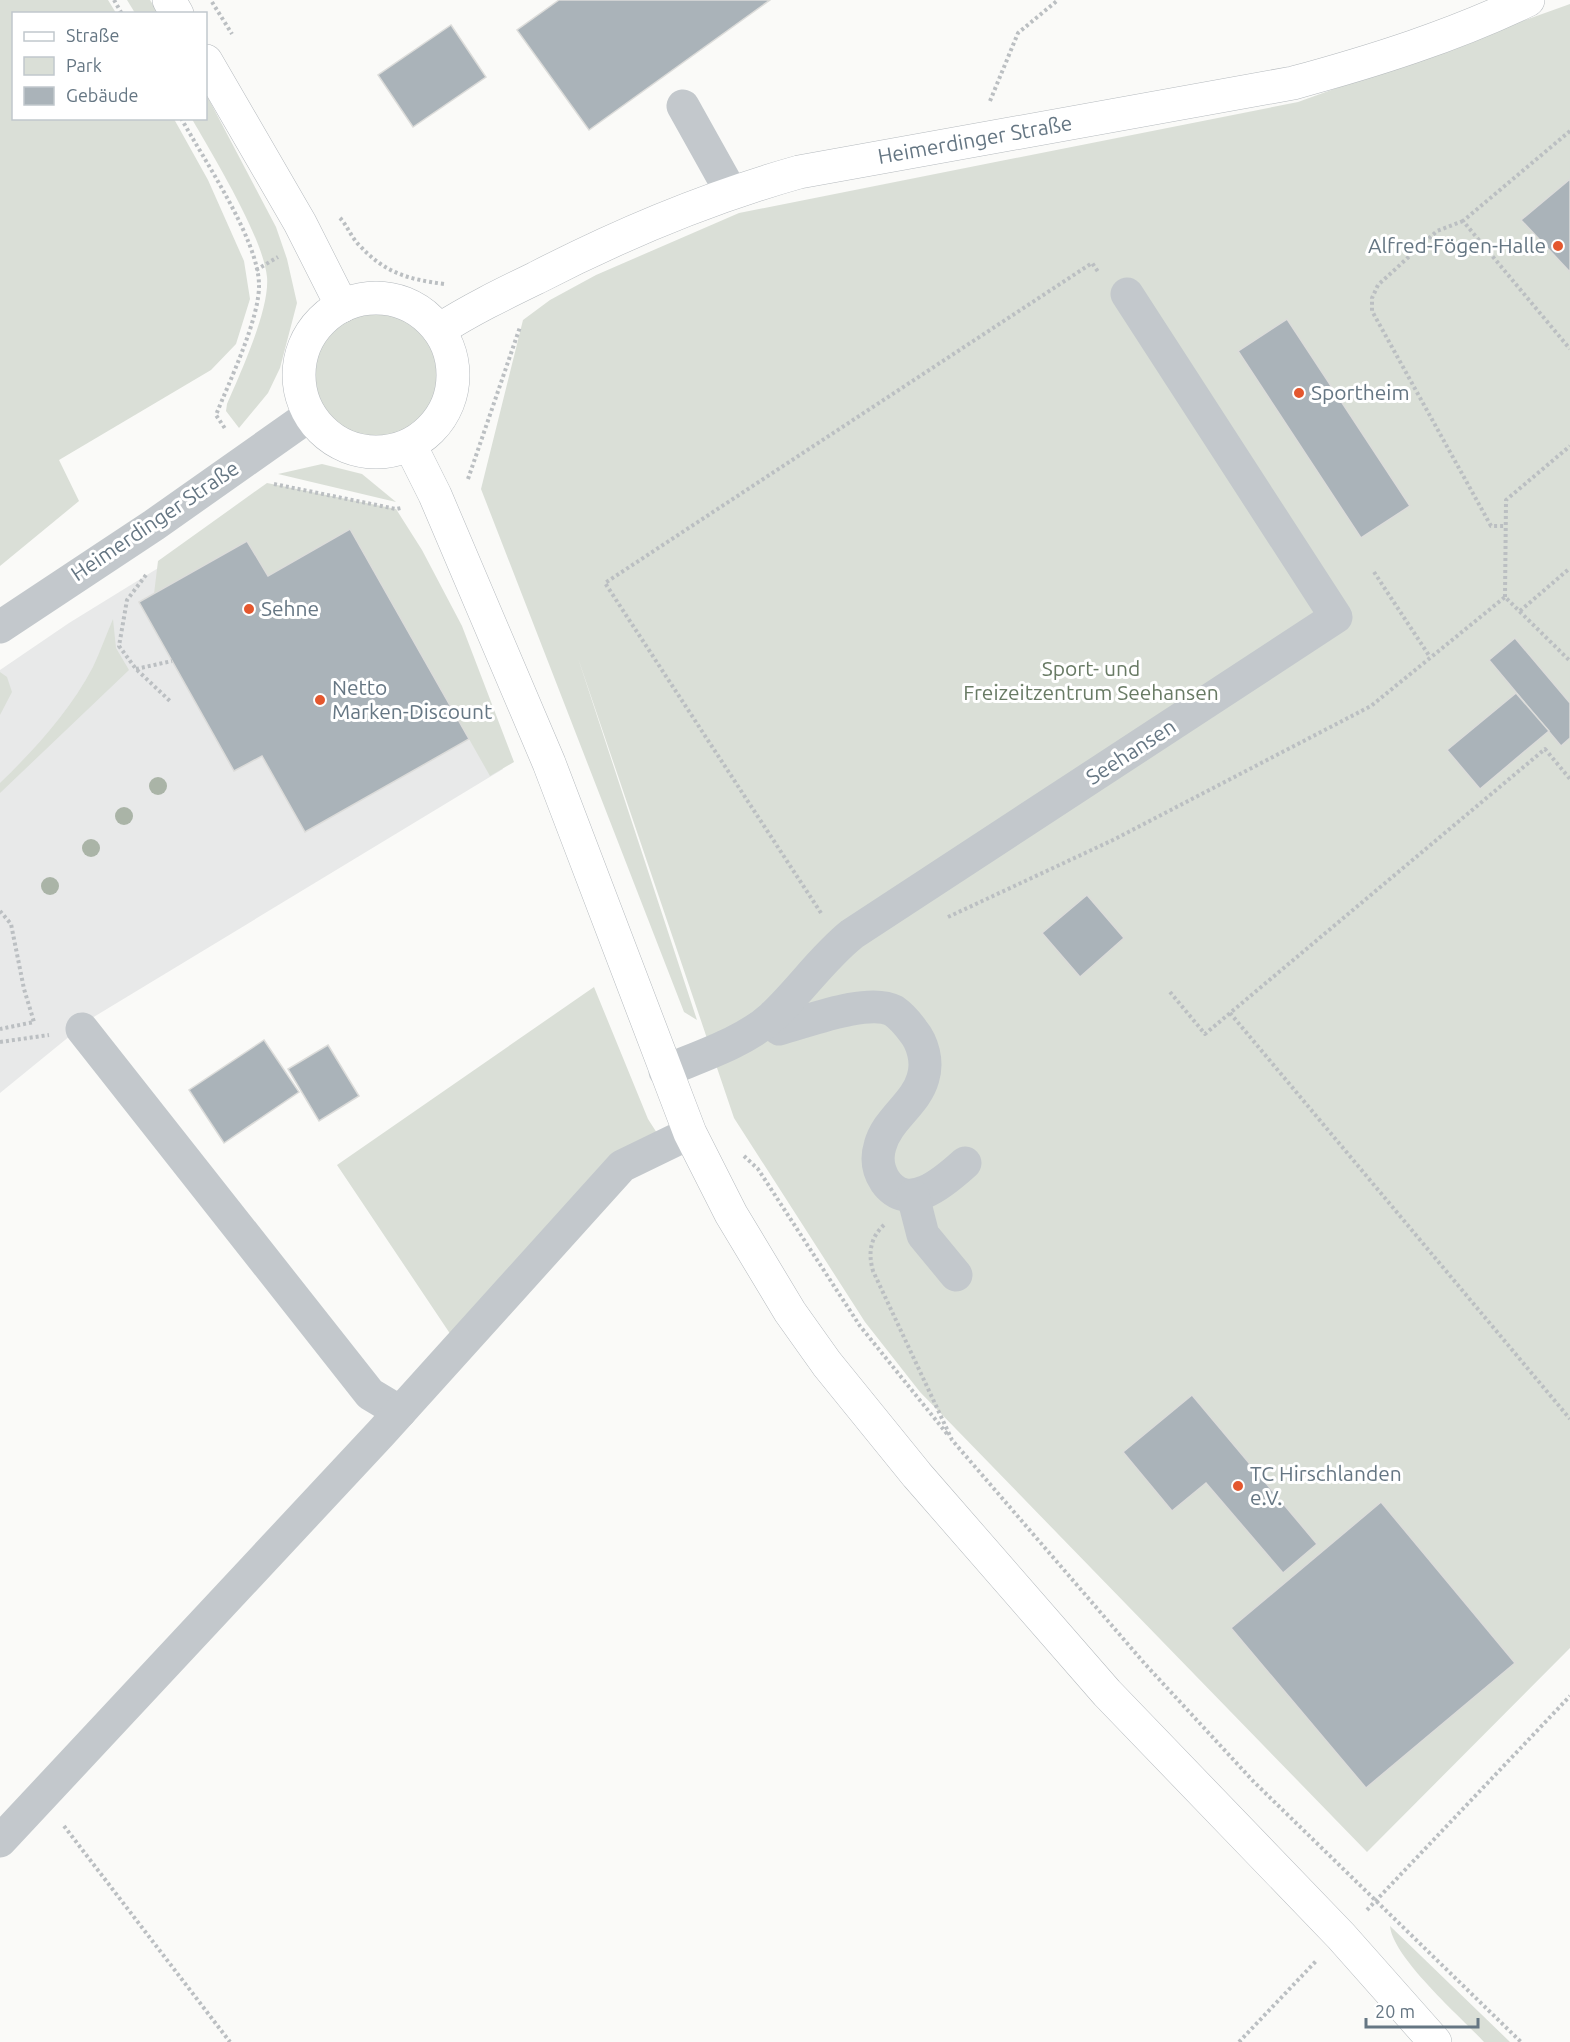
<svg xmlns="http://www.w3.org/2000/svg" width="1570" height="2042" viewBox="0 0 1570 2042" font-family="Ubuntu,sans-serif">
<style>
.built{fill:#e8e9e9}
.green{fill:#dadfd7}
.building{fill:#aab3b9;stroke:#dcdcda;stroke-width:1.5}
.lines{fill:none;stroke-linecap:round;stroke-linejoin:round}
.major-casing{stroke:#b5babe;stroke-width:34}
.path{stroke:#bbbfc2;stroke-width:4;stroke-dasharray:3 3;stroke-linecap:butt}
.minor{stroke:#c3c8cc;stroke-width:33}
.major{stroke:#fff;stroke-width:33}
.tree{fill:#aab4a7}
.poi-dot{fill:#e4572e;stroke:#fff;stroke-width:2}
.labels{text-anchor:middle;stroke-width:6;stroke-linejoin:round;paint-order:stroke}
.street-label{font-size:21px;fill:#657683;stroke:#fff}
.poi-label{font-size:21px;fill:#657683;stroke:#fff;text-anchor:start}
.park-label{font-size:21px;fill:#687a64;stroke:#fff}
</style>
<rect width="100%" height="100%" fill="#fafaf8"/>
<polygon class="built" points="254,509 376,525 503,769 92,1018 0,1093 0,670 69,623"/>
<g class="green">
<polygon points="0,0 108,0 116,13 14,14 14,118 174,119 208,180 244,261 250,299 236,344 211,370 59,460 79,501 0,566"/>
<polygon points="127,0 150,0 158,13 135,13"/>
<polygon points="1570,4 1570,1648 1367,1852 920,1392 865,1322 734,1118 578,658 697,1020 684,1012 481,489 523,320 550,300 596,275 739,213 1298,102"/>
<path d="M206,94L276,227L287,259L297,303L280,368L268,393L239,428L226,411L227,404C240,374 270,309 267,277C263,237 213,156 192,119L206,118Z"/>
<circle cx="376" cy="375" r="62"/>
<polygon points="322,464 362,474 396,502 278,474"/>
<polygon points="267,483 396,509 422,550 462,626 514,762 490,776 350,529 268,576 247,541 154,594 158,561"/>
<path d="M113,619L116,648L129,670L0,793V783C35,749 70,711 93,667C100,652 106,635 113,619Z"/>
<polygon points="0,672 7,677 12,692 0,715"/>
<polygon points="594,987 648,1119 664,1144 459,1347 337,1165"/>
<path d="M1390,1926L1510,2042H1484C1461,2017 1393,1958 1390,1926Z"/>
</g>
<g class="building">
<polygon points="559,0 770,0 589,130 517,30"/>
<polygon points="451,25 486,77 413,127 378,75"/>
<polygon points="1570,179 1570,272 1521,220"/>
<polygon points="1287,319 1410,506 1361,538 1238,351"/>
<polygon points="350,529 469,739 305,832 262,756 234,771 139,602 247,541 268,576"/>
<polygon points="1515,638 1570,703 1570,738 1561,746 1489,660"/>
<polygon points="1516,693 1549,731 1480,789 1447,750"/>
<polygon points="1087,895 1124,938 1080,977 1042,933"/>
<polygon points="264,1040 299,1092 224,1143 189,1090"/>
<polygon points="328,1045 359,1096 319,1121 288,1069"/>
<polygon points="1192,1395 1317,1544 1283,1573 1206,1483 1172,1511 1123,1452"/>
<polygon points="1381,1502 1515,1663 1366,1788 1231,1628"/>
</g>
<g class="lines">
<defs>
<g id="major">
<polyline points="169,0 177,14"/>
<polyline points="206,61 300,223 342,306"/>
<circle cx="376" cy="375" r="77"/>
<path d="M439,330C470,310 503,294 536,278C621,234 707,198 799,172L1293,83C1374,61 1453,36 1528,0"/>
<polyline points="410,445 435,495 549,763 690,1133 731,1214 790,1312 827,1364 917,1475 1107,1693 1341,1936 1435,2042"/>
</g>
</defs>
<use href="#major" class="major-casing"/>
<g class="path">
<polyline points="114,0 122,14"/>
<polyline points="212,2 232,34"/>
<polyline points="990,101 1018,33 1058,0"/>
<path d="M181,118C204,160 258,239 259,284C260,318 229,382 216,415L226,430"/>
<polyline points="1570,131 1463,221 1570,349"/>
<path d="M340,218C347,225 351,237 359,245C385,273 407,279 444,284"/>
<polyline points="1463,221 1437,231 1378,285 1372,298 1372,311 1491,526 1505,526"/>
<polyline points="256,270 278,257"/>
<polyline points="468,479 520,327"/>
<polyline points="274,484 396,509 401,508"/>
<polyline points="1374,572 1430,657"/>
<polyline points="146,575 127,600 119,646 136,669 171,702"/>
<polyline points="1505,597 1506,500 1570,446"/>
<polyline points="1520,611 1570,568"/>
<polyline points="136,669 172,661"/>
<polyline points="0,911 11,924 24,989 34,1022 0,1029"/>
<polyline points="821,913 605,583 1092,263 1099,273"/>
<polyline points="948,917 1113,840 1371,706 1505,597 1570,661"/>
<polyline points="1170,992 1205,1034 1545,749 1570,779"/>
<polyline points="1230,1013 1570,1419"/>
<polyline points="0,1042 49,1035"/>
<polyline points="744,1156 758,1169 860,1326 948,1435"/>
<path d="M884,1225C870,1238 868,1253 873,1271L952,1440L1145,1664L1254,1782L1521,2042"/>
<polyline points="64,1826 230,2042"/>
<polyline points="1367,1910 1570,1696"/>
<polyline points="1239,2042 1317,1960"/>
</g>
<g class="minor">
<polyline points="683,106 731,192"/>
<polyline points="0,627 154,525 310,415"/>
<path d="M771,1019L779,1029C806,1022 869,997 894,1011C901,1016 908,1024 913,1031C923,1043 928,1062 923,1078C916,1104 887,1119 880,1146C876,1159 878,1170 885,1181C908,1214 944,1182 965,1163"/>
<polyline points="82,1029 370,1394 400,1412"/>
<path d="M665,1071C698,1057 745,1042 772,1017C800,991 822,958 852,934L1336,617L1127,294"/>
<polyline points="913,1196 923,1235 956,1275"/>
<polyline points="0,1841 381,1433 622,1166 690,1133"/>
</g>
<use href="#major" class="major"/>
</g>
<g class="tree">
<circle cx="158" cy="786" r="9"/>
<circle cx="124" cy="816" r="9"/>
<circle cx="91" cy="848" r="9"/>
<circle cx="50" cy="886" r="9"/>
</g>
<g class="poi-dot">
<circle cx="1558" cy="246" r="6"/>
<circle cx="1299" cy="393" r="6"/>
<circle cx="249" cy="609" r="6"/>
<circle cx="320" cy="700" r="6"/>
<circle cx="1238" cy="1486" r="6"/>
</g>
<g class="labels">
<g class="street-label">
<text transform="translate(975 140) rotate(-10)" y="7">Heimerdinger Straße</text>
<text transform="translate(155 521) rotate(-34)" y="7">Heimerdinger Straße</text>
<text transform="translate(1131 752) rotate(-33)" y="7">Seehansen</text>
</g>
<g class="poi-label">
<text x="1546" y="253" text-anchor="end">Alfred-Fögen-Halle</text>
<text x="1311" y="400">Sportheim</text>
<text x="261" y="616">Sehne</text>
<text x="332" y="695">Netto<tspan x="332" dy="24">Marken-Discount</tspan></text>
<text x="1250" y="1481">TC Hirschlanden<tspan x="1250" dy="24">e.V.</tspan></text>
</g>
<g class="park-label">
<text x="1091" y="676">Sport- und<tspan x="1091" dy="24">Freizeitzentrum Seehansen</tspan></text>
</g>
</g>
<rect x="12" y="12" width="195" height="108" fill="#ffffff" stroke="#c1c8cd" stroke-width="1.5"/>
<rect x="24" y="32" width="30" height="9" fill="#ffffff" stroke="#c1c8cd" stroke-width="1.5"/>
<text x="66" y="42" font-size="18" fill="#657683">Straße</text>
<rect x="24" y="57" width="30" height="18" fill="#dadfd7" stroke="#c1c8cd" stroke-width="1.5"/>
<text x="66" y="72" font-size="18" fill="#657683">Park</text>
<rect x="24" y="87" width="30" height="18" fill="#aab3b9" stroke="#c1c8cd" stroke-width="1.5"/>
<text x="66" y="102" font-size="18" fill="#657683">Gebäude</text>
<path d="M1366 2018v9h112v-9" fill="none" stroke="#657683" stroke-width="3"/>
<text x="1375" y="2018" font-size="18" fill="#657683" stroke="#ffffff" stroke-width="4.5" paint-order="stroke">20 m</text>
</svg>
